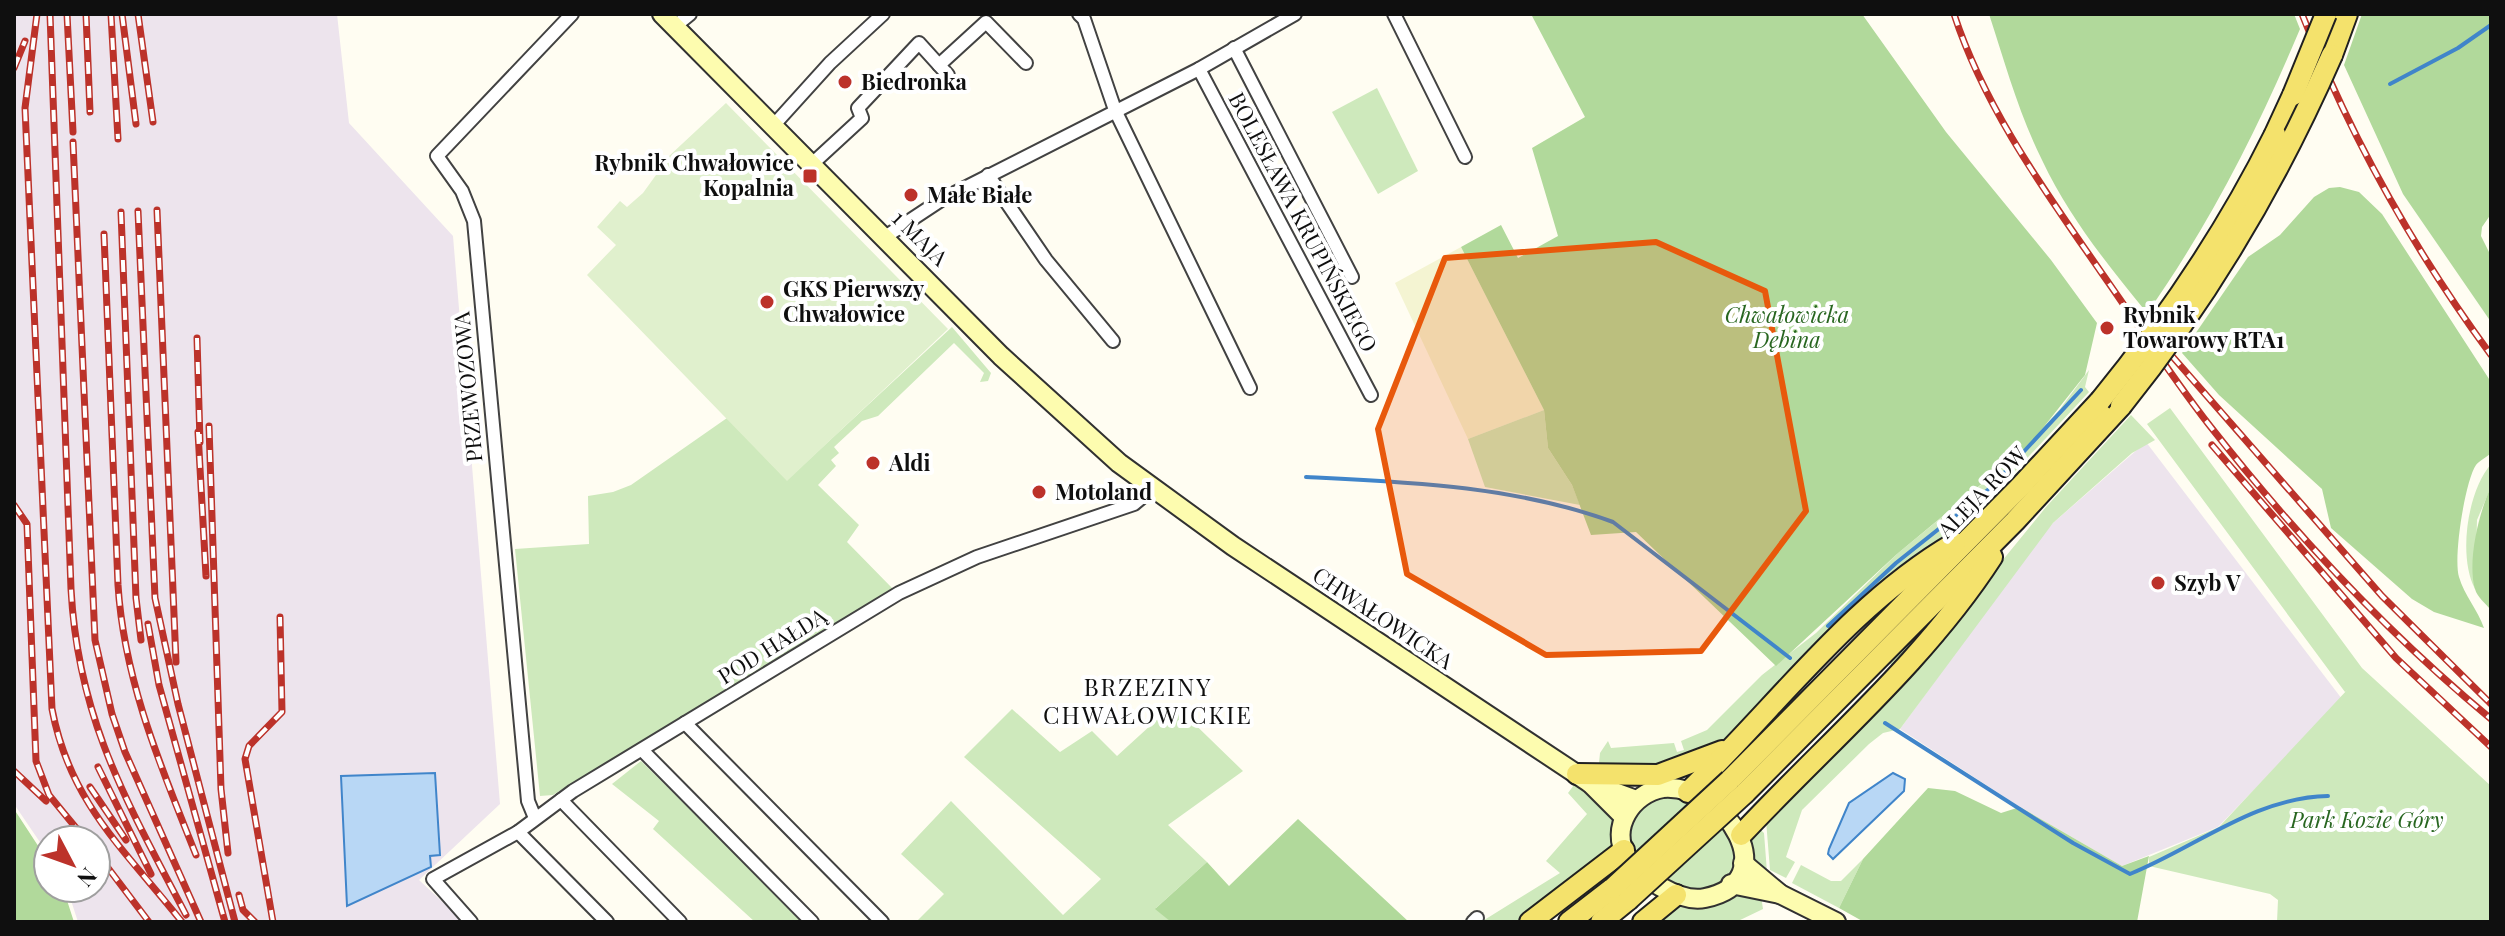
<svg xmlns="http://www.w3.org/2000/svg" width="2505" height="936" viewBox="0 0 2505 936" font-family="'Playfair Display',serif">
<style>
.industrial{fill:#ede4ed}
.farmland{fill:#f4f4d2}
.green{fill:#cee9bc}
.forest{fill:#b1d99b}
.pitch{fill:#e0f0cd}
.water{fill:#b8d7f5;stroke:#4085ca;stroke-width:2}
.lines{fill:none;stroke-linecap:round;stroke-linejoin:round}
.stream{stroke:#4085ca;stroke-width:4}
.street-casing{stroke:#424242;stroke-width:16}
.secondary-casing{stroke:#313131;stroke-width:22}
.primary-casing{stroke:#202020;stroke-width:24}
.street{stroke:#fff;stroke-width:12}
.secondary{stroke:#fdfcaf;stroke-width:18}
.primary{stroke:#f4e26c;stroke-width:20}
.rail-casing{stroke:#bc322a;stroke-width:7}
.rail{stroke:#fff;stroke-width:4;stroke-dasharray:12;stroke-linecap:butt}
.primary-bridge-casing{stroke:#202020;stroke-width:24;stroke-linecap:butt}
.primary-bridge{stroke:#f4e26c;stroke-width:20}
.marked{fill:#e8590c;fill-opacity:0.2;stroke:#e8590c;stroke-width:6;stroke-linejoin:round}
.poi-dot{fill:#bc322a;stroke:#fff;stroke-width:3}
.labels{text-anchor:middle;stroke-width:8;stroke-linejoin:round;paint-order:stroke}
.poi-label{font-size:22px;font-weight:bold;fill:#0f0f0f;stroke:#fff;text-anchor:start}
.street-label{font-size:22px;fill:#0f0f0f;stroke:#fff}
.park-label{font-size:22px;font-style:italic;fill:#286620;stroke:#fff}
.neighbourhood-label{font-size:24px;letter-spacing:2px;fill:#0f0f0f;stroke:#fff}
</style>
<rect width="100%" height="100%" fill="#fffdf2"/>
<g class="industrial">
<polygon points="14,14 337,14 349,123 453,236 500,804 419,880 464,922 78,922 67,888 96,888 96,840 48,840 48,854 14,804"/>
<polygon points="2146,442 2342,699 2218,827 2122,866 2020,807 1900,729 2036,543 2053,523"/>
</g>
<polygon class="farmland" points="1461,247 1544,410 1468,439 1395,283"/>
<g class="green">
<polygon points="1377,88 1418,171 1378,194 1332,112"/>
<polygon points="952,327 991,373 988,381 980,382 984,373 954,343 878,416 862,421 834,447 839,453 831,460 836,466 818,485 859,525 847,542 893,589 553,795 540,796 515,549 589,544 588,496 613,492 631,485 727,418 787,480"/>
<polygon points="2089,370 2085,387 2089,392 1988,500 1913,562 1716,747 1670,764 1624,768 1599,763 1600,753 1608,741 1611,748 1674,743 1677,752 1684,750 1681,741 1707,730 1762,675 1816,633 1897,554 2021,452 2060,409"/>
<polygon points="2170,408 2362,668 2491,786 2491,922 2277,922 2278,900 2270,894 2149,866 2149,857 2219,827 2348,689 2345,692 2147,424"/>
<polygon points="1544,410 1548,448 1572,485 1580,505 1485,487 1468,439"/>
<polygon points="2131,415 2155,440 2132,453 2053,523 1900,729 1883,733 1869,744 1802,810 1786,857 1795,862 1786,878 1770,870 1766,820 1940,637 2046,507"/>
<path d="M2491,464V487L2477,520L2475,589C2458,557 2467,492 2491,464Z"/>
<polygon points="1964,587 1965,588 1758,809 1753,805 1892,666 1890,663"/>
<polygon points="1174,704 1243,771 1168,825 1207,862 1156,908 1171,922 916,922 944,894 901,854 951,801 1063,915 1101,879 964,757 1012,709 1060,752 1092,731 1117,756"/>
<polygon points="641,761 804,922 755,922 653,829 659,821 612,784"/>
<polygon points="1574,785 1580,786 1615,817 1614,845 1562,891 1519,922 1481,922 1560,873 1546,861 1587,814 1568,793"/>
<path d="M1666,795C1697,801 1740,823 1735,861C1733,871 1726,881 1717,885C1667,909 1582,826 1666,795Z"/>
<path d="M1757,826L1764,833L1767,872L1783,883C1756,882 1741,848 1757,826Z"/>
<polygon points="1863,859 1839,908 1792,883 1801,865 1831,881 1841,881"/>
<polygon points="1735,892 1761,896 1763,909 1736,922 1653,922 1676,905"/>
</g>
<g class="forest">
<polygon points="1531,14 1862,14 1946,132 2051,260 2097,323 2085,375 2031,443 1897,554 1776,666 1636,532 1591,535 1572,485 1548,448 1544,410 1461,247 1501,225 1518,258 1558,236 1532,148 1585,117"/>
<path d="M1989,14H2294L2300,29C2258,129 2210,224 2147,313C2107,264 2069,217 2042,160C2019,114 2005,63 1989,14Z"/>
<polygon points="2362,14 2491,14 2491,214 2482,227 2481,236 2491,256 2491,322 2403,194 2344,65"/>
<path d="M2340,187L2359,192L2382,214L2491,382V453C2487,457 2479,461 2476,465C2465,481 2453,558 2459,577C2464,595 2478,610 2484,628L2434,612L2412,599L2331,528L2322,489L2219,395L2182,353L2248,257L2280,235L2314,197L2329,188Z"/>
<path d="M2491,487V610C2486,604 2477,597 2475,589C2467,561 2479,512 2491,487Z"/>
<polygon points="1928,788 1955,791 2001,813 2020,807 2122,866 2149,856 2137,922 1864,922 1839,908 1863,859"/>
<polygon points="14,809 48,861 48,888 63,888 74,922 14,922"/>
<polygon points="1298,819 1409,922 1171,922 1155,909 1207,862 1229,886"/>
</g>
<polygon class="pitch" points="726,103 948,329 787,481 587,275 616,245 597,227 620,201 627,207 643,193 656,175 653,171"/>
<g class="water">
<polygon points="435,773 440,855 430,856 431,867 347,906 341,776"/>
<polygon points="1893,773 1905,779 1904,791 1833,859 1828,854 1829,849 1849,803"/>
</g>
<g class="lines">
<g class="stream">
<polyline points="2390,84 2458,48 2491,25"/>
<path d="M1306,477C1409,482 1515,486 1613,522L1790,658"/>
<polyline points="1828,626 1896,563 1989,489 2081,390"/>
<path d="M1885,723L2073,843L2130,874C2195,848 2255,797 2328,796"/>
</g>
<defs>
<g id="street">
<polyline points="1079,14 1084,19 1115,110 1250,388"/>
<polyline points="1394,14 1465,157"/>
<polyline points="674,27 690,14"/>
<polyline points="1234,48 1352,277"/>
<polyline points="939,65 986,22 1026,63"/>
<polyline points="1199,69 1371,395"/>
<polyline points="773,126 830,63 883,14"/>
<polyline points="812,164 862,118 858,108 919,43 948,75"/>
<polyline points="988,175 1046,260 1113,341"/>
<polyline points="885,237 941,200 1199,69 1295,14"/>
<polyline points="685,723 882,922"/>
<polyline points="642,750 812,922"/>
<polyline points="561,800 680,922"/>
<polyline points="535,818 528,801 474,221 462,191 437,156 572,14"/>
<polyline points="518,832 607,922"/>
<polyline points="471,922 433,879 518,832 573,791 899,593 977,557 1134,504 1152,489"/>
<polyline points="1473,922 1477,918"/>
</g>
<g id="secondary">
<polyline points="662,14 1001,356 1119,463 1233,546 1590,783 1624,817"/>
<polyline points="1590,783 1636,800"/>
<path d="M1663,788C1726,783 1786,882 1705,898C1680,903 1640,878 1627,857C1609,828 1632,793 1663,788Z"/>
<polyline points="1743,863 1780,894 1836,922"/>
<polyline points="1731,884 1780,894"/>
</g>
<g id="primary">
<polyline points="2332,55 2347,14"/>
<polyline points="2275,134 2293,95"/>
<polyline points="1577,774 1658,775 1722,751"/>
<polyline points="1730,780 2020,487 2100,401"/>
<path d="M1688,792C1775,709 1850,604 1955,543"/>
<polyline points="1745,793 2015,521 2121,406"/>
<path d="M1741,835C1826,744 1924,662 1992,557"/>
<polyline points="1530,922 1624,850"/>
<polyline points="1569,922 1613,888"/>
<polyline points="1601,922 1628,900"/>
<polyline points="1643,922 1676,895"/>
</g>
</defs>
<use href="#street" class="street-casing"/>
<use href="#secondary" class="secondary-casing"/>
<use href="#primary" class="primary-casing"/>
<use href="#street" class="street"/>
<use href="#secondary" class="secondary"/>
<use href="#primary" class="primary"/>
<defs>
<g id="rail">
<path d="M37,14L25,108L52,709C70,804 126,851 182,922"/>
<path d="M50,14L71,589C78,720 127,802 186,915"/>
<polyline points="67,14 73,132"/>
<polyline points="86,14 90,112"/>
<polyline points="111,14 118,139"/>
<polyline points="122,14 136,124"/>
<polyline points="138,14 153,122"/>
<path d="M1954,14C1985,109 2045,191 2101,272C2137,323 2171,376 2210,426C2293,532 2387,633 2491,719"/>
<path d="M2302,14C2350,136 2413,249 2491,355"/>
<polyline points="14,68 25,41"/>
<polyline points="73,142 95,640 112,714 125,752 201,922"/>
<polyline points="157,210 176,662"/>
<polyline points="138,211 155,598 178,704 235,922"/>
<polyline points="121,212 136,598 141,640"/>
<path d="M104,234L118,585C124,681 161,767 196,855"/>
<polyline points="197,338 200,442"/>
<polyline points="2172,356 2382,596 2491,704"/>
<polyline points="209,426 221,789 228,853"/>
<polyline points="198,432 206,576"/>
<polyline points="2212,445 2396,658 2491,747"/>
<polyline points="14,505 27,524 36,761 49,795 86,840"/>
<polyline points="148,624 159,685 225,922"/>
<polyline points="98,767 151,874"/>
<polyline points="14,771 46,801"/>
<polyline points="90,787 126,840"/>
<polyline points="96,852 149,922"/>
<polyline points="239,895 243,910 255,922"/>
<polyline points="273,922 245,759 249,746 282,712 280,617"/>
</g>
</defs>
<use href="#rail" class="rail-casing"/>
<use href="#rail" class="rail"/>
<defs>
<g id="primary-bridge">
<polyline points="2293,95 2326,14"/>
<path d="M2100,401C2168,318 2227,231 2275,134"/>
<path d="M2121,406C2208,298 2276,183 2332,55"/>
<polyline points="1613,888 1730,780"/>
<polyline points="1628,900 1745,793"/>
</g>
</defs>
<use href="#primary-bridge" class="primary-bridge-casing"/>
<use href="#primary-bridge" class="primary-bridge"/>
</g>
<path class="marked" d="M1656,242L1765,291L1806,511L1701,651L1546,655L1407,574L1378,429L1445,258Z"/>
<g class="poi-dot">
<circle cx="845" cy="82" r="8"/>
<rect x="802" y="168" width="16" height="16" rx="4"/>
<circle cx="911" cy="195" r="8"/>
<circle cx="767" cy="302" r="8"/>
<circle cx="2107" cy="328" r="8"/>
<circle cx="873" cy="463" r="8"/>
<circle cx="1039" cy="492" r="8"/>
<circle cx="2158" cy="583" r="8"/>
</g>
<g class="labels">
<g class="poi-label">
<text x="861" y="90">Biedronka</text>
<text x="794" y="171" text-anchor="end">Rybnik Chwałowice<tspan x="794" dy="25">Kopalnia</tspan></text>
<text x="927" y="203">Małe Białe</text>
<text x="783" y="297">GKS Pierwszy<tspan x="783" dy="25">Chwałowice</tspan></text>
<text x="2123" y="323">Rybnik<tspan x="2123" dy="25">Towarowy RTA1</tspan></text>
<text x="889" y="471">Aldi</text>
<text x="1055" y="500">Motoland</text>
<text x="2174" y="591">Szyb V</text>
</g>
<g class="street-label">
<text transform="translate(1303 222) rotate(62)" y="8">BOLESŁAWA KRUPIŃSKIEGO</text>
<text transform="translate(920 238) rotate(45)" y="8">1 MAJA</text>
<text transform="translate(468 387) rotate(-95)" y="8">PRZEWOZOWA</text>
<text transform="translate(1982 492) rotate(-46)" y="8">ALEJA ROW</text>
<text transform="translate(1383 618) rotate(34)" y="8">CHWAŁOWICKA</text>
<text transform="translate(772 646) rotate(-32)" y="8">POD HAŁDĄ</text>
</g>
<g class="park-label">
<text x="1787" y="323">Chwałowicka<tspan x="1787" dy="25">Dębina</tspan></text>
<text x="2367" y="828">Park Kozie Góry</text>
</g>
<g class="neighbourhood-label">
<text x="1148" y="696">BRZEZINY<tspan x="1148" dy="28">CHWAŁOWICKIE</tspan></text>
</g>
</g>
<rect width="2505" height="936" fill="none" stroke="#0f0f0f" stroke-width="32"/>
<g transform="translate(72 864) rotate(131)"><circle r="38" fill="#ffffff" stroke="#9f9f9f" stroke-width="2"/>
<path d="M0-6L14 30L0 20L-14 30Z" fill="#bc322a"/>
<text y="-12" font-size="22" font-weight="bold" text-anchor="middle" fill="#0f0f0f">N</text>
</g>
</svg>
